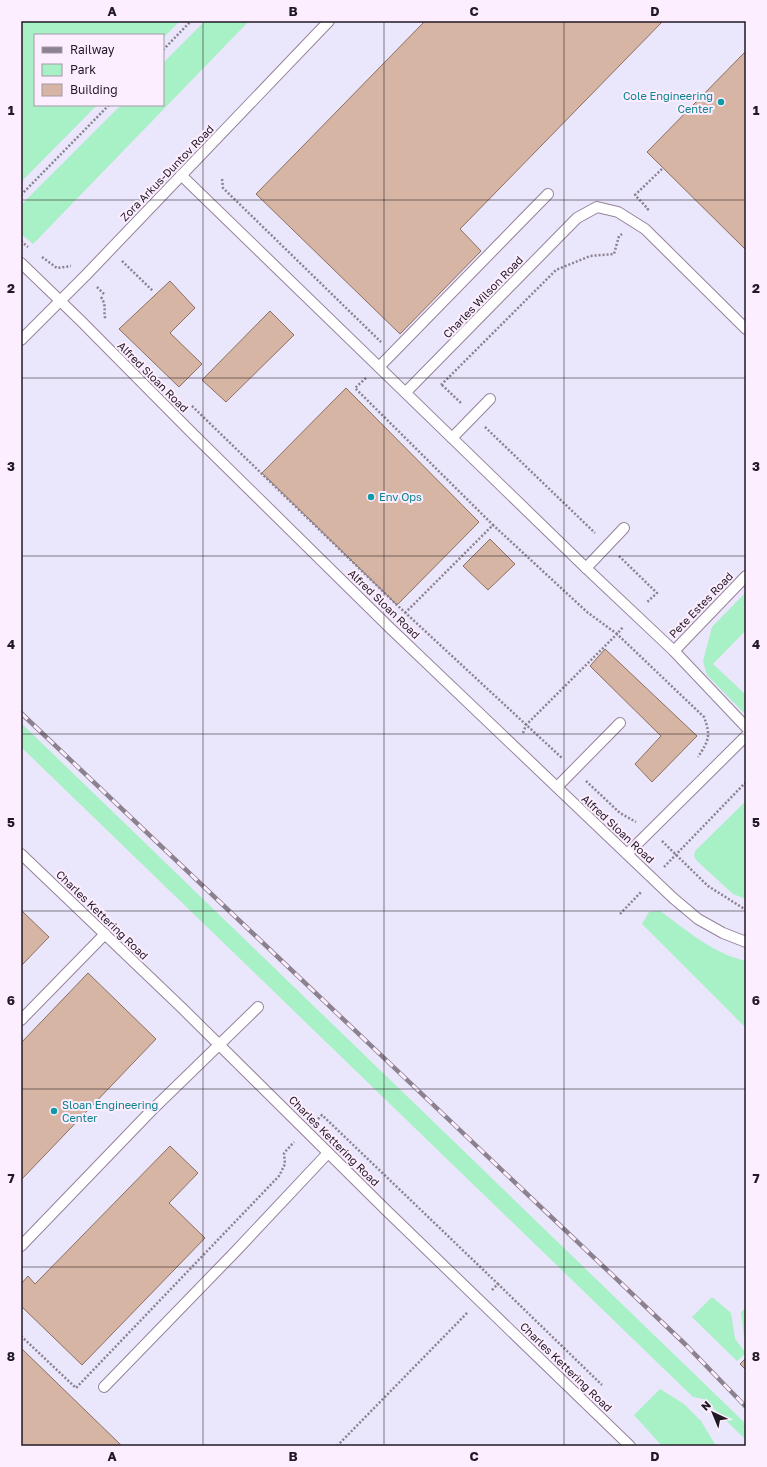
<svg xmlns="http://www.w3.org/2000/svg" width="767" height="1467" viewBox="0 0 767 1467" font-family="'Golos Text',sans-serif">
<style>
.commercial{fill:#eae6fc;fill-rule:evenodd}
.green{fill:#a8f0c5}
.building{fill:#d7b5a5;stroke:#8d6e5f}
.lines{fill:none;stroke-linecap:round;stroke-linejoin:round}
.lane-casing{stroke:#97829b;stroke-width:12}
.path{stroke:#8c818e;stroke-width:2.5;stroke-dasharray:2 2;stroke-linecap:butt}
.lane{stroke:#fff;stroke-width:10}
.rail-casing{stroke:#8c818f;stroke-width:4.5}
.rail{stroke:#fceeff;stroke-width:3;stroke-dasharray:9;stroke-linecap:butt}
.grid{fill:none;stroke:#211923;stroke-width:1;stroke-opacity:0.55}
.culture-dot{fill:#0f9aa8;stroke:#fceeff;stroke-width:1.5}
.labels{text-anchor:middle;stroke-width:4;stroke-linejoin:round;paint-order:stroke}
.culture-label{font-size:11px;fill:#0d838f;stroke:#fceeff;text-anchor:start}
.street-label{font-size:11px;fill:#211923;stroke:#fceeff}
.neatline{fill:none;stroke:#211923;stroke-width:1.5}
.grid-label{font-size:13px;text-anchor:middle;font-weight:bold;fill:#211923}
</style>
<rect width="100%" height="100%" fill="#fceeff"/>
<path class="commercial" d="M21,21H746V1446H21ZM35,35H163V105H35Z"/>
<g class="green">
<polygon points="21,21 180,21 163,38 163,35 35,35 35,105 97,105 21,182"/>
<polygon points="205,21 249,21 33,244 21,234 21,205 121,105 163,105 163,63"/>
<polygon points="746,592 746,630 713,664 746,695 746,715 707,675 703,661 712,627"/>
<polygon points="21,723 746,1424 746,1440 704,1399 693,1397 21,747"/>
<polygon points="746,801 746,899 733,894 697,861 694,856 695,851"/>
<path d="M660,911C686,930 714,954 746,961V1028L642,924L649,912Z"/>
<polygon points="712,1297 731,1313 735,1339 746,1353 737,1361 692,1317"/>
<polygon points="746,1307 746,1339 744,1337 741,1312"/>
<polygon points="660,1389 684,1404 701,1421 716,1446 662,1446 634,1415"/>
</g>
<g class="building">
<polygon points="425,21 663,21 460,229 481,251 400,334 256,194"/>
<polygon points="746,51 746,250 647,152"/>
<polygon points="170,281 195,308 170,333 202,364 179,387 119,329"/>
<polygon points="270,311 294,335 226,402 202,380"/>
<polygon points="346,388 479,522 397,605 262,473"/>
<polygon points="490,539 515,564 488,590 463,566"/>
<polygon points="605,649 697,736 652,782 635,764 661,736 590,666"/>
<polygon points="21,910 49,937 21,966"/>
<polygon points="88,973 156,1039 21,1180 21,1043"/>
<polygon points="170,1146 198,1173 169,1203 205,1238 82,1365 21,1306 21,1284 28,1276 35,1284"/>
<polygon points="21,1348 122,1446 21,1446"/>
<polygon points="746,1358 746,1370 740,1364"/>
</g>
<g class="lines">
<defs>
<g id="lane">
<polyline points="181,175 586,568 674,651 746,727"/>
<polyline points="21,263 80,320 194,435 390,628 673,898 698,919 723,933 746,942"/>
<polyline points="21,340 86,275 329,21"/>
<polyline points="379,367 548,194"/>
<polyline points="406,392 577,218 597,207 618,212 645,229 746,329"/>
<polyline points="452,438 490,399"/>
<polyline points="586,568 624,528"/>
<polyline points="674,651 746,576"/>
<polyline points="557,787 620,723"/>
<polyline points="21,854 182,1008 388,1212 630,1446"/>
<polyline points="627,854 746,736"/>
<polyline points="21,1020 105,934"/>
<polyline points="21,1246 151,1111 258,1007"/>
<polyline points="104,1387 235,1252 328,1153"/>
</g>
</defs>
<use href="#lane" class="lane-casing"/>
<g class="path">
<polyline points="163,50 191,21"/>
<polyline points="222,179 223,188 381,342"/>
<polyline points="21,195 109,105"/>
<polyline points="647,210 648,209 635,195 663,168"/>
<polyline points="21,241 28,247"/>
<polyline points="42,257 57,268 71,266"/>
<polyline points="122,261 153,291"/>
<polyline points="97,287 104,294"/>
<path d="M101,297C108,308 102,312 106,320"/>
<polyline points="366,378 355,388 493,525"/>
<polyline points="441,385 556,270 590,256 614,254 619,236 622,234"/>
<polyline points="442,385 462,404"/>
<polyline points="192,406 397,605 562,758"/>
<polyline points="485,427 595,533"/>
<polyline points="619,556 657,593 646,603"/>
<polyline points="405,613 493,525 587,612 617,634 623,627"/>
<path d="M523,733L526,725L617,634L704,717C711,736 709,740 698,757"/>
<polyline points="586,781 620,813 636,822"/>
<polyline points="662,841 708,886 746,910"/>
<polyline points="664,867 746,782"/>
<polyline points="620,914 642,891"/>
<polyline points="318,1119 322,1115 498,1284"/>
<polyline points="492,1290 498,1284 602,1385"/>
<polyline points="21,1336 76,1388 279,1176 285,1164 284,1153 294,1142"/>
<polyline points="337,1446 468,1312"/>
</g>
<use href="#lane" class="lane"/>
<defs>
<polyline id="rail" points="21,713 686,1345 746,1407"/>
</defs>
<use href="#rail" class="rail-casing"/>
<use href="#rail" class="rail"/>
</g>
<path class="grid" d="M203,21V1446M384,21V1446M564,21V1446M21,200H746M21,378H746M21,556H746M21,734H746M21,911H746M21,1089H746M21,1267H746"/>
<g class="culture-dot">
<circle cx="721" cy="102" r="4"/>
<circle cx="371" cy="497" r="4"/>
<circle cx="54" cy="1111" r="4"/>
</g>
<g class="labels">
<g class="culture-label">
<text x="713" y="100" text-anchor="end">Cole Engineering<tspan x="713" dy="13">Center</tspan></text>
<text x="379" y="501">Env Ops</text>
<text x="62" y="1109">Sloan Engineering<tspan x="62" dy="13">Center</tspan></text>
</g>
<g class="street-label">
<text transform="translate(167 173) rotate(-46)" y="4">Zora Arkus-Duntov Road</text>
<text transform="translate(483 297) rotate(-46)" y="4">Charles Wilson Road</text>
<text transform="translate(153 377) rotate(45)" y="4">Alfred Sloan Road</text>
<text transform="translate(384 604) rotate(44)" y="4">Alfred Sloan Road</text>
<text transform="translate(701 605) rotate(-46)" y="4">Pete Estes Road</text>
<text transform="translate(618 829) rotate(43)" y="4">Alfred Sloan Road</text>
<text transform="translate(102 915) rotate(44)" y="4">Charles Kettering Road</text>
<text transform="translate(334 1141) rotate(45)" y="4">Charles Kettering Road</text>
<text transform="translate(566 1367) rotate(44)" y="4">Charles Kettering Road</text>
</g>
</g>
<rect width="767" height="1467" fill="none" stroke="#fceeff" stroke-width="44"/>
<rect x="34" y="34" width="130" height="72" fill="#fceeff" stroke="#a499a7"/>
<rect x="42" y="47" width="20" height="6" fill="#8c818f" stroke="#a499a7"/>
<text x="70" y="54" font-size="12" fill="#211923">Railway</text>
<rect x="42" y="64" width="20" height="12" fill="#a8f0c5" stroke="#a499a7"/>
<text x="70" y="74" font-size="12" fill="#211923">Park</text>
<rect x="42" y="84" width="20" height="12" fill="#d7b5a5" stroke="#a499a7"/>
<text x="70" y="94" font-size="12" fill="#211923">Building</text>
<g transform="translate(713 1413) rotate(316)" stroke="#fceeff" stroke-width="3" paint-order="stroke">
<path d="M0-3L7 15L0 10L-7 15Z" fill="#211923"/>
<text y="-6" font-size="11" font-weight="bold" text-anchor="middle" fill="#211923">N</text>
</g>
<rect x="22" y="22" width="723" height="1423" class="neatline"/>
<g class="grid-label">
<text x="112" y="16">A</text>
<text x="293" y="16">B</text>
<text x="474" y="16">C</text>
<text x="655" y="16">D</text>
<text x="11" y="115">1</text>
<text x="756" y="115">1</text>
<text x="11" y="293">2</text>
<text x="756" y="293">2</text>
<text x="11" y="471">3</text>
<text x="756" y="471">3</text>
<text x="11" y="649">4</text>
<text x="756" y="649">4</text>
<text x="11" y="827">5</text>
<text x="756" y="827">5</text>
<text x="11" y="1005">6</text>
<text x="756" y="1005">6</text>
<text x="11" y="1183">7</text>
<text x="756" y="1183">7</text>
<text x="11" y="1361">8</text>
<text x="756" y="1361">8</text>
<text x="112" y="1461">A</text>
<text x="293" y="1461">B</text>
<text x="474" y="1461">C</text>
<text x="655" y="1461">D</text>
</g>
</svg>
